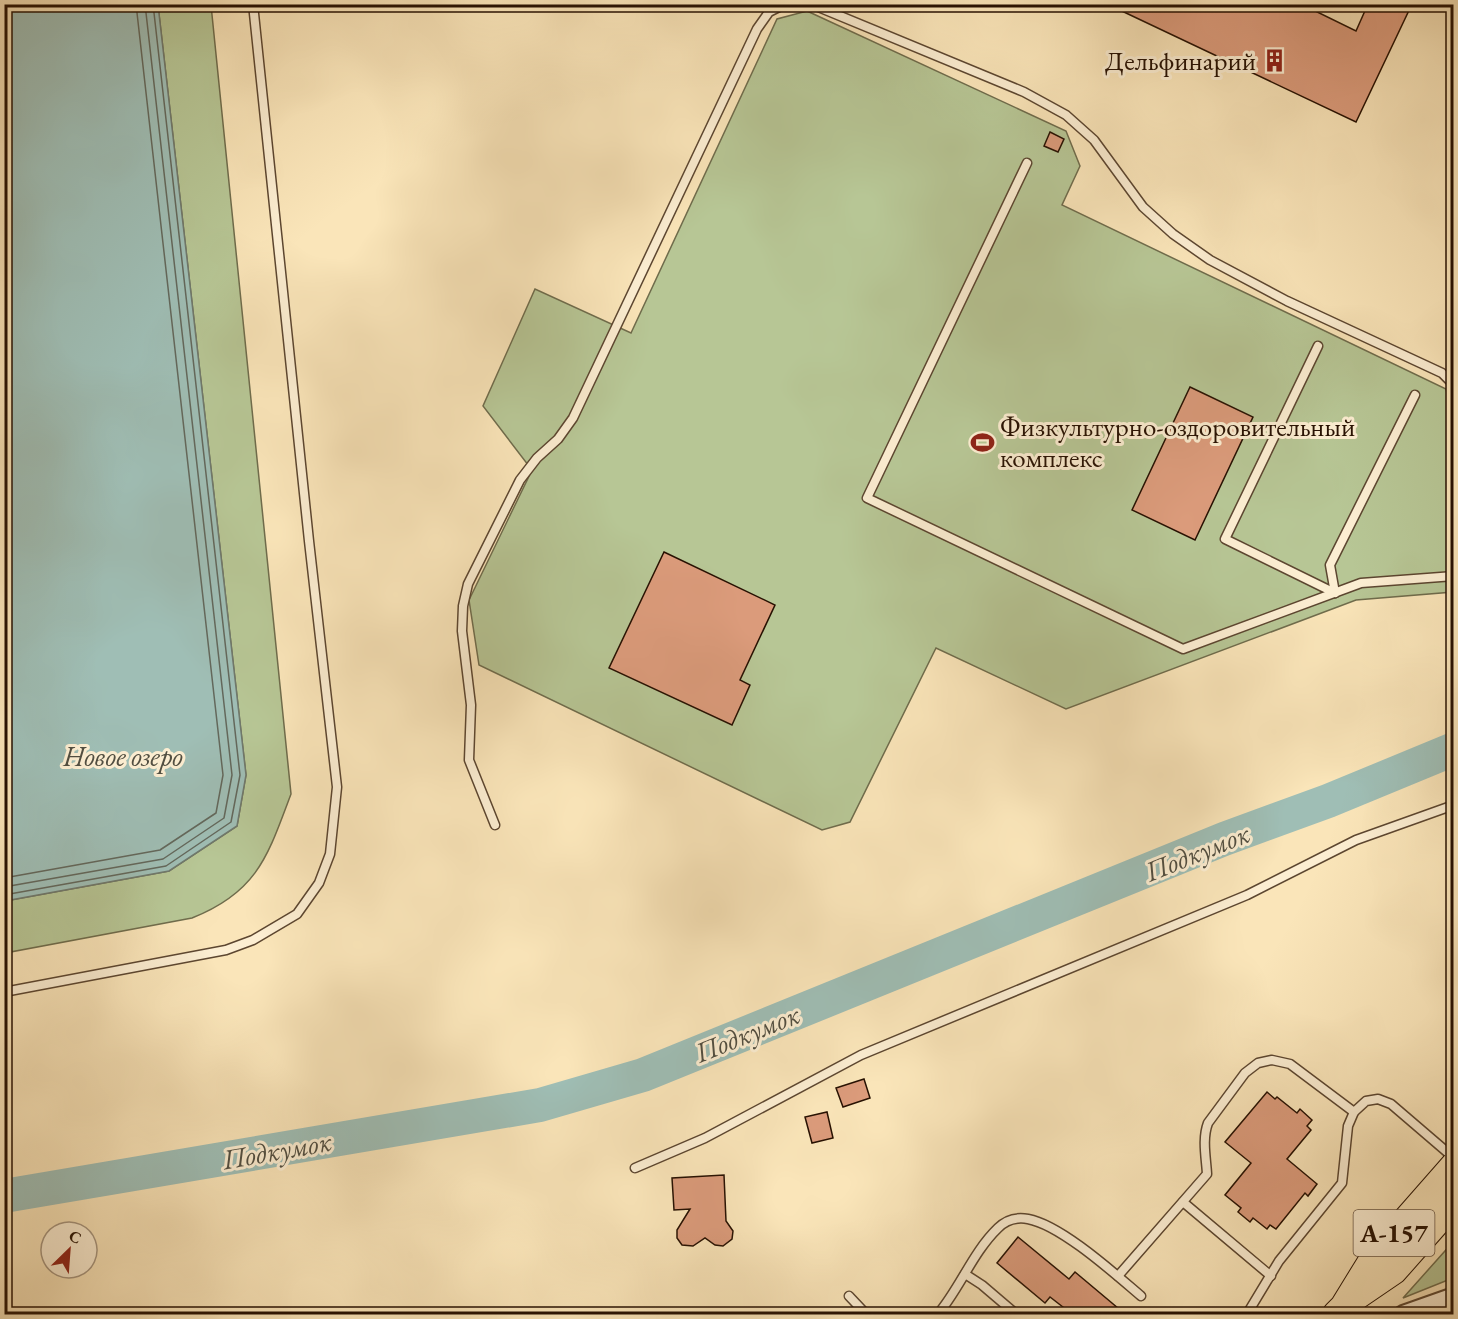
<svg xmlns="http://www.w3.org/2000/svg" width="1458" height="1319" viewBox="0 0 1458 1319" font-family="'EB Garamond',serif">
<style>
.green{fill:#b7c695;stroke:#6f6c4c;stroke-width:1.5}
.water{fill:#9fbeb5;stroke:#6f796d;stroke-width:1.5}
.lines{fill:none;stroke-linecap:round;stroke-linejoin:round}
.shore{stroke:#63685c;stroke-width:1.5}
.river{stroke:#9fbeb5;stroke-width:34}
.building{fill:#db9b7b;stroke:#271102;stroke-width:1.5}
.lane-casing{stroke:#5c4630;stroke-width:11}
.street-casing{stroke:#5c4630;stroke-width:20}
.primary-casing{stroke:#271102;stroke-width:28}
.lane{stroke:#fceed2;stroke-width:8}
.street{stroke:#fceed2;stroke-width:16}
.primary{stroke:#fae5b9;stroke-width:26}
.labels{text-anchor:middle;stroke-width:6;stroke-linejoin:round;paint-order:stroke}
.shield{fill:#fceed2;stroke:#675340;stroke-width:1.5}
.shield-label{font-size:26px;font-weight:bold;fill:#271102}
.poi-label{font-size:27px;fill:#271102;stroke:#fceed2;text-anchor:end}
.water-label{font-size:28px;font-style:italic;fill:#514e41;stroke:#fceed2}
</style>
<rect width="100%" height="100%" fill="#fae5b9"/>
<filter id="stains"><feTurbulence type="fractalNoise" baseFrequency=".00333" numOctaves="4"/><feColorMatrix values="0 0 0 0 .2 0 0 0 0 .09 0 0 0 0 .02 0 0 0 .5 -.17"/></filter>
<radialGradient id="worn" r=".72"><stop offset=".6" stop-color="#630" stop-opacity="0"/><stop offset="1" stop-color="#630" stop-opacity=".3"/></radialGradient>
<g class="green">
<path d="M158,5H211L291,794C268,855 258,892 192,918L5,953V901L169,871L237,826L246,775Z"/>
<polygon points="807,11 1066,131 1080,166 1062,205 1446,389 1453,416 1453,592 1356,600 1066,709 936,648 850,822 822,830 479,665 469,600 532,470 483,406 535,289 631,333 777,19"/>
<polygon points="1453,1242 1453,1278 1403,1298"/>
</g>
<polygon class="water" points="5,4 158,5 246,775 237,826 169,871 5,901"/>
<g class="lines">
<g class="shore">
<polyline points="4,878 160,850 216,813 223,775 136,4"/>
<polyline points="4,887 163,859 224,818 232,775 145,4"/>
<polyline points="4,895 166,866 231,822 240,775 153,4"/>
</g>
<polyline class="river" points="4,1196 540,1105 643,1075 1224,839 1328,801 1454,749"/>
</g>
<g class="building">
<polygon points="1107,4 1301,4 1356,31 1368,4 1412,4 1356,122"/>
<polygon points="1050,132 1064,139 1058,152 1044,146"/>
<polygon points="1190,387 1253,417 1195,540 1132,510"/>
<polygon points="664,552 775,605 740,680 750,685 732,725 609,668"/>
<polygon points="864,1079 870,1098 843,1107 836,1088"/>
<polygon points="1267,1092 1275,1099 1277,1097 1297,1113 1300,1109 1312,1120 1307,1126 1311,1130 1287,1159 1317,1184 1308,1196 1305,1193 1276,1229 1270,1225 1267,1229 1253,1218 1250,1222 1238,1212 1241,1208 1225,1195 1251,1163 1225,1142"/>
<polygon points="827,1112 833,1138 812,1143 805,1117"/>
<polygon points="724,1175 726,1221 733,1231 732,1239 723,1246 715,1245 705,1238 693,1246 682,1245 677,1238 677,1230 690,1209 674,1210 672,1178"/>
<polygon points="1018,1237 1069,1279 1075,1272 1125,1314 1072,1314 1050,1297 1045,1303 997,1263"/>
</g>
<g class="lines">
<defs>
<g id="lane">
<polyline points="811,4 1024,92 1066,115 1094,140 1143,207 1173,234 1210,260 1287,301 1442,373 1454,385"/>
<polyline points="1027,163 867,498 1183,649 1361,583 1454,576"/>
<polyline points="1318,346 1225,539 1335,593"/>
<polyline points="1335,593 1330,565 1415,395"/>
<polyline points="495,825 469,760 471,705 462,631 463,606 468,584 520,480 537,458 558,439 573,418 757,29 769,12 785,4"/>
<polyline points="4,992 226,950 253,940 297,914 319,883 330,854 337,787 309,541 253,4"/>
<polyline points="635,1168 705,1138 861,1055 1247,895 1356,840 1454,805"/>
<polyline points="1183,1202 1271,1276"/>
<polyline points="965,1274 982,1285 1016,1314"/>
<path d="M1118,1276L1207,1174C1206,1157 1202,1139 1208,1123L1245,1073L1258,1063L1272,1060L1290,1064L1354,1112"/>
<polyline points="849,1296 866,1314"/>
<path d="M938,1314C960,1288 973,1252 998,1228C1006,1220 1017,1217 1028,1219C1061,1225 1115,1274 1141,1296"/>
<polyline points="1247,1314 1279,1261 1342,1183 1348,1126 1354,1112 1366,1101 1378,1099 1391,1104 1454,1158"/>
</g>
<polyline id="street" points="1403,1314 1454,1296"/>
<g id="primary">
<polyline points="1350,1301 1394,1271 1454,1203"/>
<polyline points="1336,1314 1343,1307 1375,1255 1454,1165"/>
</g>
</defs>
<use href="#lane" class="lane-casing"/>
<use href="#street" class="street-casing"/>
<use href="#primary" class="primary-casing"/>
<use href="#lane" class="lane"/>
<use href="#street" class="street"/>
<use href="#primary" class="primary"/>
</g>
<defs>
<symbol id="building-bare" viewBox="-9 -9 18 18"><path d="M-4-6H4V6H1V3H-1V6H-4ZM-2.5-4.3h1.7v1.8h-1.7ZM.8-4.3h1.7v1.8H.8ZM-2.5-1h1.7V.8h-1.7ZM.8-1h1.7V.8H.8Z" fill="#8f2418" stroke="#fceed2" stroke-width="2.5" paint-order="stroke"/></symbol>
<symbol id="stadium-bare" viewBox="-9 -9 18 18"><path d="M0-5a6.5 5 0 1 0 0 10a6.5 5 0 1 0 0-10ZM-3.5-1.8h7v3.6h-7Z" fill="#8f2418" stroke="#fceed2" stroke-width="2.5" paint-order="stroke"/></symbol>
</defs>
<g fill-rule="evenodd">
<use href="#building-bare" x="1258" y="44" width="33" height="33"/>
<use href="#stadium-bare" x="966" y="426" width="33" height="33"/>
</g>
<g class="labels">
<rect class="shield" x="1353.5" y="1210" width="81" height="46" rx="4.5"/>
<g class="shield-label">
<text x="1394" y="1242">А-157</text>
</g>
<g class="poi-label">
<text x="1256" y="70">Дельфинарий</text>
<text x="1000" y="436" text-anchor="start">Физкультурно-оздоровительный<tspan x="1000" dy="31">комплекс</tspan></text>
</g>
<g class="water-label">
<text x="123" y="766">Новое озеро</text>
<text transform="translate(1197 852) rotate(-22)" y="10">Подкумок</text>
<text transform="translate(747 1033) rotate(-22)" y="10">Подкумок</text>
<text transform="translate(277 1150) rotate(-10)" y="10">Подкумок</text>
</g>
</g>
<rect width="1458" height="1319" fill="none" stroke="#fae5b9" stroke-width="24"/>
<rect x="6" y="6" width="1446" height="1307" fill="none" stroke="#271102" stroke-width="3"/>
<rect x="12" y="12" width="1434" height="1295" fill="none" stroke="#271102" stroke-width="1.5"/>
<g transform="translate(69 1250) rotate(25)"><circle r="28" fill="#fceed2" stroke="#a7967f" stroke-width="1.5"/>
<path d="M0-4.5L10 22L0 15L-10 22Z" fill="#8f2418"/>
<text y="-9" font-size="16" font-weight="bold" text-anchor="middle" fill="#271102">С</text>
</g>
<rect width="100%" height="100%" filter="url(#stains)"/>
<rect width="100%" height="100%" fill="url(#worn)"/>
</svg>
